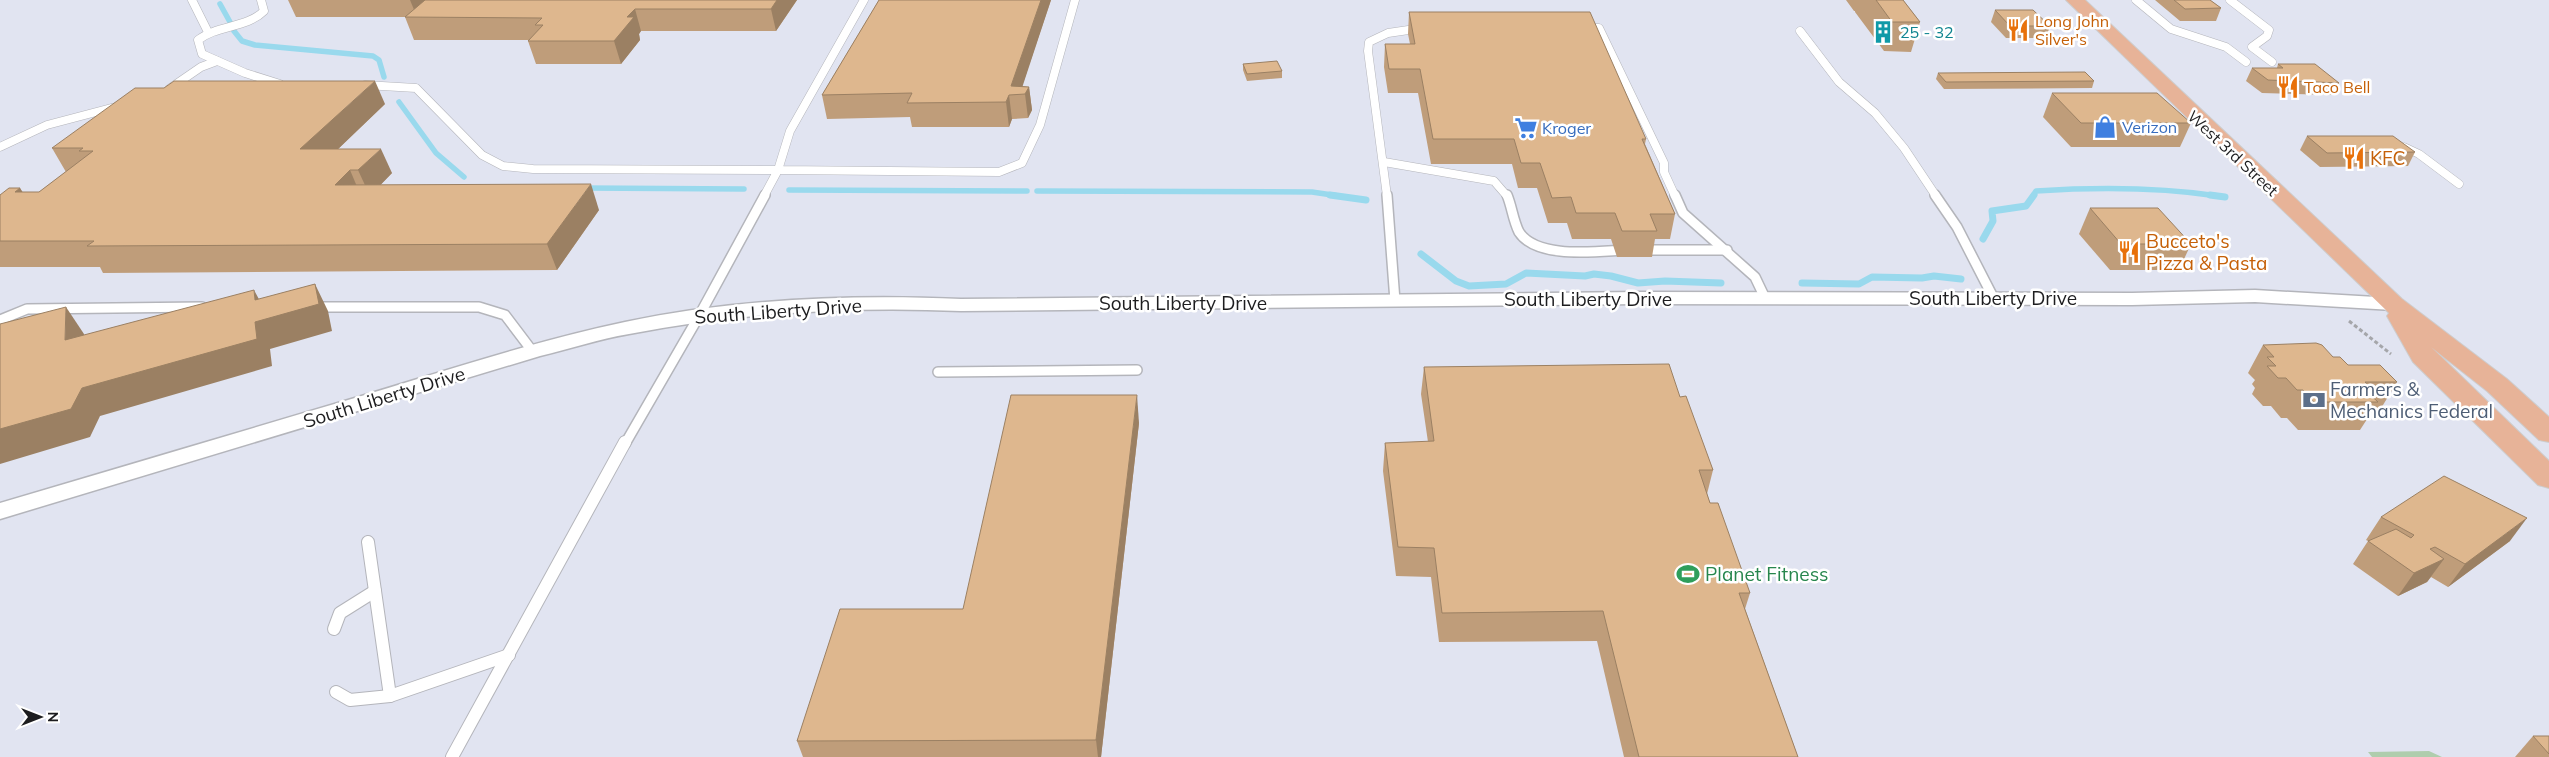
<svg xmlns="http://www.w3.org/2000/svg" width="2549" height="757" viewBox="0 0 2549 757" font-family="Mulish,sans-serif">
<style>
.built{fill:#e1e4f1}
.green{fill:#afcdad}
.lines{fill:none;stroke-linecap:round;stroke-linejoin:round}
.stream-far1{stroke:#99d9ed;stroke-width:5.5}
.stream{stroke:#99d9ed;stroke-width:7}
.lane-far2-casing{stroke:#b4b5bb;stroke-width:9}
.lane-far1-casing{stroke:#b4b5bb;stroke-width:12}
.lane-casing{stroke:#b4b5bb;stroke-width:14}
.street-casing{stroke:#b4b5bb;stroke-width:3}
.primary-casing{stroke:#cdcdce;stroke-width:2}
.path{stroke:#a5a6aa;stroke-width:3;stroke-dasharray:4 2.5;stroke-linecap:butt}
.lane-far2{stroke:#fff;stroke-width:8}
.lane-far1{stroke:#fff;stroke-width:9}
.lane{stroke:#fff;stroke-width:12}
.street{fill:#fff;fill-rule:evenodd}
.primary{fill:#e7b398;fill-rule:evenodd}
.wall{fill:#bf9d7a}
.shaded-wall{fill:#9b8063}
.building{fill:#deb78e;stroke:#9b8063}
.labels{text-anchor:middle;stroke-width:5;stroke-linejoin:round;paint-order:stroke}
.far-food-label{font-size:16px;fill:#c56008;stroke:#fff;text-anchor:start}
.far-culture-label{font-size:16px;fill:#0d838f;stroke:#fff;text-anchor:start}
.far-shop-label{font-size:16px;fill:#366cbe;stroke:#fff;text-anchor:start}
.far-street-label{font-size:16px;fill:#1d1d1f;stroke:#fff}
.food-label{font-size:19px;fill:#c56008;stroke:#fff;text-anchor:start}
.street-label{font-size:19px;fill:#1d1d1f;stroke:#fff}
.service-label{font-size:19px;fill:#4e5e75;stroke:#fff;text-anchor:start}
.leisure-label{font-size:19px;fill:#27864d;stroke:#fff;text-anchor:start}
</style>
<rect width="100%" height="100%" fill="#eeeff5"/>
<rect class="built" x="0" y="0" width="2549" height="757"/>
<polygon class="green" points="2429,751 2442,757 2372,757 2368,752"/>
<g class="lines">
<g class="stream-far1">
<polyline points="220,4 230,22"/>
<polyline points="234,31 242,41 255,45 373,56 379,60 384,77"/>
<polyline points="399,102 436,153 464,177"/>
<polyline points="583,188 744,189"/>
<polyline points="789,190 1027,191"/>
<polyline points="1037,191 1312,192 1339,196"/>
<path d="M2033,196L2036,191C2097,187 2158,187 2218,196"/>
</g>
<g class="stream">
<polyline points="1330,195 1366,200"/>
<polyline points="2210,195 2225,197"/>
<polyline points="1983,239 1993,221 1992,211 2026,206 2034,195"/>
<polyline points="1421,254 1456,281 1469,286 1506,284 1526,273 1585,276 1594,274 1611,276 1638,283 1665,281 1721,283"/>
<polyline points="1802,283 1859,284 1872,277 1922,278 1934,276 1961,279"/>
</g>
<defs>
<g id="lane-far2">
<polyline points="192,0 208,32"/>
<path d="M261,0L264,11C247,28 217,25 198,40L202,54L245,73L280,84"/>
<polyline points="864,0 790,131 778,170 999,172 1022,163 1040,125 1075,0"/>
<polyline points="2136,0 2171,29 2226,47 2246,62"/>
<polyline points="2230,0 2269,30 2267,36 2252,47 2272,62"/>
<polyline points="1584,28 1599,28 1664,163 1664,172 1675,196"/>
<polyline points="1800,31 1839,82 1875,113 1904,148 1936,196"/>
<polyline points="365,85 416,88 482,155 503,166 533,169 778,170 764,196"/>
<polyline points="169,89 201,67 217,61"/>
<polyline points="0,147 47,125 119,106"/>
<polyline points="2404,147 2419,154 2459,184"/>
<polyline points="1384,162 1494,181 1507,196"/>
<polyline points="1387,196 1368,51 1369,42 1388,33 1422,28"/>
</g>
<g id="lane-far1">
<polyline points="1387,195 1395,301"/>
<path d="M1507,195C1512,207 1513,220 1519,232C1537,260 1599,251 1627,250"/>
<polyline points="1675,195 1683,213 1755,277 1765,298"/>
<polyline points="1935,195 1957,227 1993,297"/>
<polyline points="1641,250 1727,250"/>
<polyline points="314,307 479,307 505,315 533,352"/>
<polyline points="0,320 27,309 202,307"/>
<polyline points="938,372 1137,370"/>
<polyline points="625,444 699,316 765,195"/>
</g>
<g id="lane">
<polyline points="368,542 390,696 509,655"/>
<polyline points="334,629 340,613 375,591"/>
<polyline points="336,692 350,700 390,696"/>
<polyline points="452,757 625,442"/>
</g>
<path id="street" d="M2255,290L2393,298L2400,300L2403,304L2400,308L2393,310L2255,302L2132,305L1639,304L961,311C850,306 738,313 629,334C599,339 570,349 540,356L0,519V503C116,469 232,434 348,400C439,373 531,342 625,322C734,299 850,294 961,299L1639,292L2132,293Z"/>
<polygon id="primary" points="2066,0 2085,0 2402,299 2507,379 2549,417 2549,442 2539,440 2487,391 2431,347 2549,461 2549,488 2538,485 2413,362 2387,316 2389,313"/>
</defs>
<use href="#lane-far2" class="lane-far2-casing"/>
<use href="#lane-far1" class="lane-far1-casing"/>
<use href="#lane" class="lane-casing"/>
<use href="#street" class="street-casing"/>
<use href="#primary" class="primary-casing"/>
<polyline class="path" points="2349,321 2391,354"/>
<use href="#lane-far2" class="lane-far2"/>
<use href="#lane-far1" class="lane-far1"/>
<use href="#lane" class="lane"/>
<use href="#street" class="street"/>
<use href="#primary" class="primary"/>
</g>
<g class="wall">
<polygon points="288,0 797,0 776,31 641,31 639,34 640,40 621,64 536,64 528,41 528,40 414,40 405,17 296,17"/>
<polygon points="879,0 1051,0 1022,86 1029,87 1032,110 1028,118 1012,119 1009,127 912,127 910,117 827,119 822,95"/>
<polygon points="1846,0 1903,0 1920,22 1911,52 1884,51 1855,12 1855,11 1854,11"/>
<polygon points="2155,0 2210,0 2221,8 2216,21 2180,21"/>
<polygon points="1995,10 2050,26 2046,38 2006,38 1991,22"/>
<polygon points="1409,12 1646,139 1645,144 1675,214 1670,239 1655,239 1652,257 1617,257 1611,239 1572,239 1567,223 1548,223 1537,188 1518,188 1512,164 1431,164 1418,93 1388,93 1384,67 1385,44 1410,44 1408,34"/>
<polygon points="1243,64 1282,71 1282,78 1247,81 1243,70"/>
<polygon points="2278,64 2339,83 2333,95 2262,93 2246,81 2252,68 2277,68"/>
<polygon points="1938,73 2094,81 2092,88 1944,89 1936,79"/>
<polygon points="2052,93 2191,123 2180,147 2071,147 2043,117"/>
<polygon points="385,104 338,149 392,173 380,185 599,210 557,270 103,273 100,267 0,267 0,195 20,188 22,192 39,192 66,172 52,148"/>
<polygon points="2307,136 2415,152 2408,166 2320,167 2300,150"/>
<polygon points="2090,208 2191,244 2179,270 2110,270 2079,234"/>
<polygon points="2263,345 2333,357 2348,365 2397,382 2380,410 2373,410 2360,430 2298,430 2287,418 2281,418 2271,406 2263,406 2252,394 2255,388 2252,384 2255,380 2248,373"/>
<polygon points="1424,367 1680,397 1713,470 1707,494 1710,503 1750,593 1745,609 1798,757 1624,757 1597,641 1439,642 1431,577 1396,576 1383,471 1385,443 1428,442 1421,394"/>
<polygon points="1139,423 1101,757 803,757 797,741 963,609"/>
<polygon points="2381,517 2510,541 2448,587 2431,577 2427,582 2398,596 2353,564 2368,541 2366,540"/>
<polygon points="2533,736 2549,736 2549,757 2515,757"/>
</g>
<g class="shaded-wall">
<polygon points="410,0 436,0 417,17"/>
<polygon points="777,0 797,0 776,31 771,9"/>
<polygon points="1041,0 1051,0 1020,94 1011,86"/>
<polygon points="635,9 641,31 639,34 640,40 621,64 614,41 627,17"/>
<polygon points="375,81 385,104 312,174 300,149"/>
<polygon points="1029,87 1032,110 1028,118 1025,94"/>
<polygon points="1009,95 1012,119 1009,127 1006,102"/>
<polygon points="381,149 392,173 370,196 358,170"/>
<polygon points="350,170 361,196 335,185"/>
<polygon points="591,184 599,210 557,270 547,244"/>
<polygon points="20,188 36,213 15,192"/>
<polygon points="315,284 328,311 332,331 270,349 272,366 100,416 90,437 0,464 0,429 82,388 255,322 255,300 254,290 268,316"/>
<polygon points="66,307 84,334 82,367 65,340"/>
<polygon points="1137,395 1139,423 1101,757 1098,757 1096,740"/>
<polygon points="2527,518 2510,541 2448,587 2465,564"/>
<polygon points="2444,559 2427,582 2398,596 2414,573"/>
</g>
<g class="building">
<polygon points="425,0 777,0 771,9 635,9 627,17 634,17 614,41 528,41 543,25 535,25 542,18 405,17"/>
<polygon points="879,0 1041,0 1011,86 1029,87 1025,94 1009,95 1006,102 907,103 912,93 822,95"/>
<polygon points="1876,0 1903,0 1920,22 1892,22"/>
<polygon points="2174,0 2210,0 2221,8 2185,9"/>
<polygon points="1995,10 2033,10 2050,26 2010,26"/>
<polygon points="1409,12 1590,12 1646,139 1642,139 1675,214 1650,214 1657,231 1622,231 1615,213 1576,213 1571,197 1552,198 1540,163 1521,163 1514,139 1433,139 1420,69 1389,69 1385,44 1415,44"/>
<polygon points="1277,61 1282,71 1247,74 1243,64"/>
<polygon points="2278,64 2315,64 2339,83 2268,80 2252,68 2283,68"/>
<polygon points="2085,72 2094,81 1946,82 1938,73"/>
<polygon points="174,81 375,81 300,149 381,149 358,170 350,170 335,185 591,184 547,244 87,246 94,241 0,241 0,195 9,188 20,188 15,192 39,192 93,151 79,151 83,148 52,148 135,88 164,88"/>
<polygon points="2052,93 2157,93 2191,123 2081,123"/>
<polygon points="2307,136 2393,136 2415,152 2327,153"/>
<polygon points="2090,208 2158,208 2191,244 2121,244"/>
<polygon points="315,284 319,304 255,322 257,339 82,388 71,409 0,429 0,324 66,307 65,340 254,290 255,300"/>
<polygon points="2316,343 2322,345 2333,357 2340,357 2348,365 2380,365 2397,382 2365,382 2373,390 2365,390 2378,402 2314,402 2303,390 2297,390 2286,378 2278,378 2267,366 2276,366 2267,357 2274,357 2263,345"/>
<polygon points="1669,364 1680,397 1686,396 1713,470 1699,470 1710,503 1718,503 1750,593 1739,593 1798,757 1639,757 1603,611 1442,613 1434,548 1398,547 1385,443 1434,441 1424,367"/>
<polygon points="1011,395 1137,395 1096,740 797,741 840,609 963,609"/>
<polygon points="2444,476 2527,518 2465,564 2435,547 2430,549 2444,559 2414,573 2368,541 2396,529 2411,538 2414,535 2381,517"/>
<polygon points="2533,736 2549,736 2549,754"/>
</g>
<defs>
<symbol id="restaurant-bare" viewBox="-9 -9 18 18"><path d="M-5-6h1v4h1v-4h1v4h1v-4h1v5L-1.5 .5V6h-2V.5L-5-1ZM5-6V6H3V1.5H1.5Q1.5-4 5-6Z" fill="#e8710a" stroke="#fff" stroke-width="2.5" paint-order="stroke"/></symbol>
<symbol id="building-bare" viewBox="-9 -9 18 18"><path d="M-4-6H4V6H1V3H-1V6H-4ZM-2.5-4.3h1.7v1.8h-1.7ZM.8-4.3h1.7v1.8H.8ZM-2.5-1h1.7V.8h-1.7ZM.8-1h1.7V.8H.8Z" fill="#0f9aa8" stroke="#fff" stroke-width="2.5" paint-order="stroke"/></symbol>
<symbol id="shop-bare" viewBox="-9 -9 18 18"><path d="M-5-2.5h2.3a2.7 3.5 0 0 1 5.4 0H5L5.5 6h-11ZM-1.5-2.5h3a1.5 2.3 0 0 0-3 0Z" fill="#3f7fe0" stroke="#fff" stroke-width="2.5" paint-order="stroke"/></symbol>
<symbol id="supermarket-bare" viewBox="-9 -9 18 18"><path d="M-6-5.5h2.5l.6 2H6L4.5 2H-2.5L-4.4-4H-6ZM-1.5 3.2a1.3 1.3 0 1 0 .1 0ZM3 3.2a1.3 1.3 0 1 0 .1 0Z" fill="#3f7fe0" stroke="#fff" stroke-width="2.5" paint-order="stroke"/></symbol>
<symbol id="bank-bare" viewBox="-9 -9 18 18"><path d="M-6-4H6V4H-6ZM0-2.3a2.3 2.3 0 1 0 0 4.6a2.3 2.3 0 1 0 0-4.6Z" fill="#5c6f8a" stroke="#fff" stroke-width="2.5" paint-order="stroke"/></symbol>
<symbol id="stadium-bare" viewBox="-9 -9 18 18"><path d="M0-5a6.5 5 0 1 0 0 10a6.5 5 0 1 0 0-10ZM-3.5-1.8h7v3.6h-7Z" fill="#2e9e5b" stroke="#fff" stroke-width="2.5" paint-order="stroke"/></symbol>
</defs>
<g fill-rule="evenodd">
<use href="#restaurant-bare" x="2002" y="14" width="32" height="32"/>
<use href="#building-bare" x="1867" y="16" width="32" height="32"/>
<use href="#restaurant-bare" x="2272" y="71" width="32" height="32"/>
<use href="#shop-bare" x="2089" y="111" width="32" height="32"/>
<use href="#supermarket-bare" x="1510" y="112" width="32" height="32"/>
<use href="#restaurant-bare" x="2338" y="142" width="32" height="32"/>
<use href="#restaurant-bare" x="2113" y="236" width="32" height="32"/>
<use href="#bank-bare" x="2298" y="384" width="32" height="32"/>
<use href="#stadium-bare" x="1672" y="558" width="32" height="32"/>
</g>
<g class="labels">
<g class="far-food-label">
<text x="2035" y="27">Long John<tspan x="2035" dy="18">Silver's</tspan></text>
<text x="2304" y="93">Taco Bell</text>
</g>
<g class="far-culture-label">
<text x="1900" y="38">25 - 32</text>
</g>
<g class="far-shop-label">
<text x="2122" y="133">Verizon</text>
<text x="1542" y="134">Kroger</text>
</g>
<g class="far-street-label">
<text transform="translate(2233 153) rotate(43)" y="6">West 3rd Street</text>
</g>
<g class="food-label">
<text x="2370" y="165">KFC</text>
<text x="2146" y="248">Bucceto's<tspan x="2146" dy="22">Pizza &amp; Pasta</tspan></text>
</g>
<g class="street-label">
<text x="1993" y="305">South Liberty Drive</text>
<text x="1588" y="306">South Liberty Drive</text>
<text x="1183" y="310">South Liberty Drive</text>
<text transform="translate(778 311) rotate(-4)" y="7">South Liberty Drive</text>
<text transform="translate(384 397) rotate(-17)" y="7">South Liberty Drive</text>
</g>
<g class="service-label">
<text x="2330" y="396">Farmers &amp;<tspan x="2330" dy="22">Mechanics Federal</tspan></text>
</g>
<g class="leisure-label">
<text x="1705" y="581">Planet Fitness</text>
</g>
</g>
<g transform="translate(40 717) rotate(90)" stroke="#ffffff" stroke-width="4" paint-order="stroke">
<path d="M0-4L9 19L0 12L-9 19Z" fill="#1d1d1f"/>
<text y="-8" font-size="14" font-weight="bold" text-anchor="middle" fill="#1d1d1f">N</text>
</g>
</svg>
